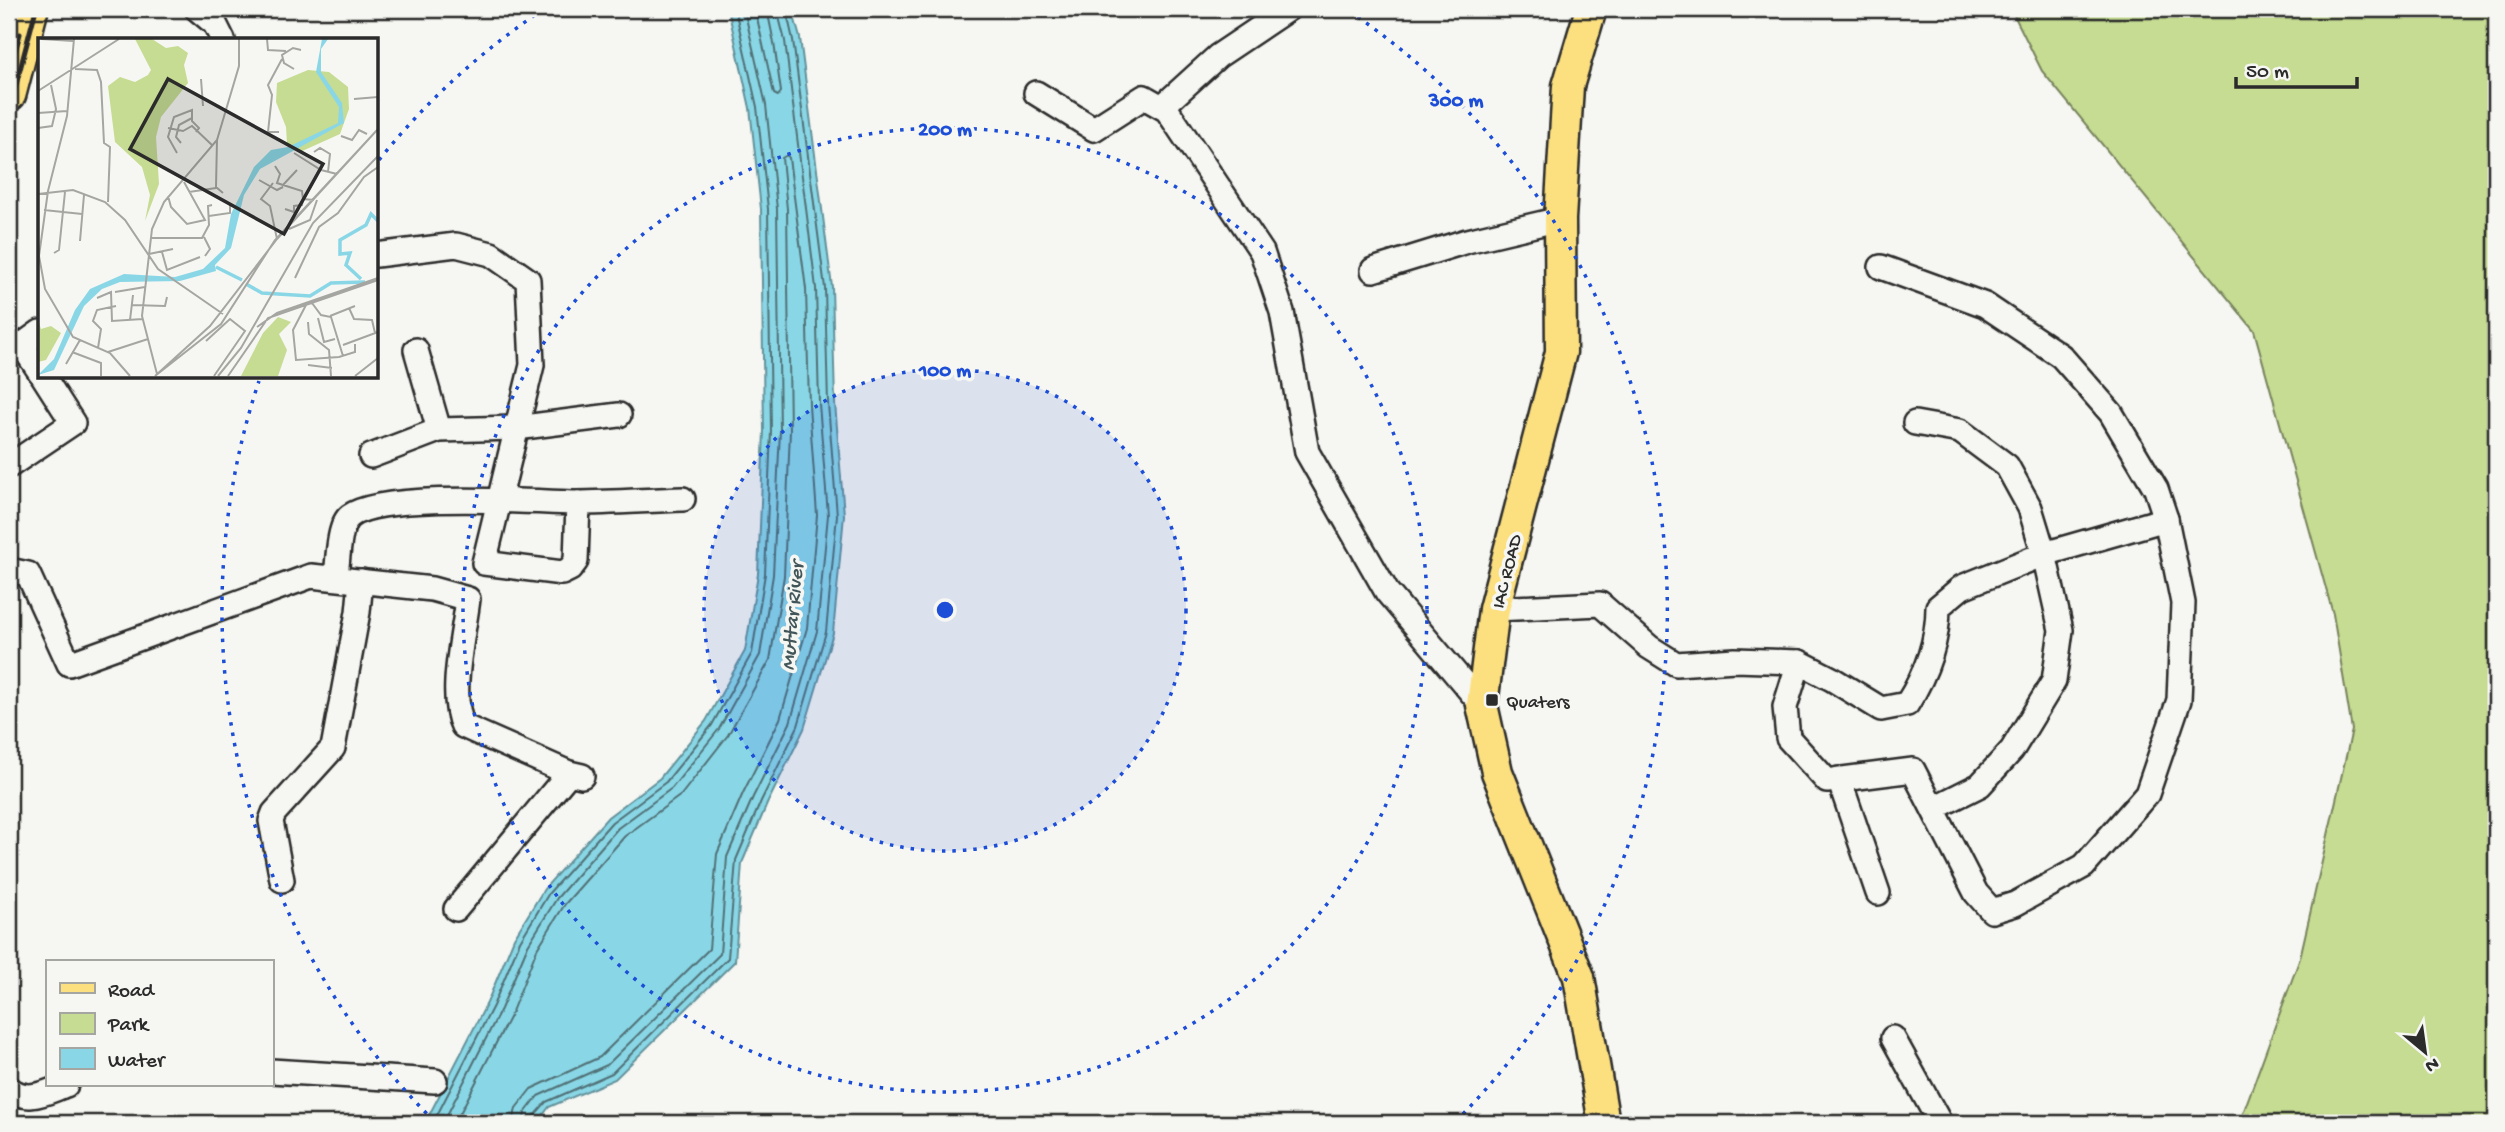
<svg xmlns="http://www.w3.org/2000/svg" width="2505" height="1132" viewBox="0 0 2505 1132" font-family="'Gochi Hand',sans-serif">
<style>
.green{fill:#c5dc92;stroke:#78845e;stroke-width:2}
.water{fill:#89d7e6;stroke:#63929b;stroke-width:2}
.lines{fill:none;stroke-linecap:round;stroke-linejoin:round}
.shore{stroke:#517076;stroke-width:2}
.minor-casing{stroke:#2b2b2b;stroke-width:28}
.major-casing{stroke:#2b2b2b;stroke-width:35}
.highway-casing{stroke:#2b2b2b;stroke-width:38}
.minor{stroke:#f6f6f2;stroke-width:23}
.major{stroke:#fce080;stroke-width:30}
.highway{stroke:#fce080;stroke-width:33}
.rail{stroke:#2b2b2b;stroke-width:5}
.ring{fill:none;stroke:#1d4ed8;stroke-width:3.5;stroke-dasharray:3.5 7}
.poi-dot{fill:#2b2b2b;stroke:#f6f6f2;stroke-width:2.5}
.labels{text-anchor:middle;stroke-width:7;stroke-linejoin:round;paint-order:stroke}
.street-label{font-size:19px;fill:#2b2b2b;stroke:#f6f6f2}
.poi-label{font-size:19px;fill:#2b2b2b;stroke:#f6f6f2;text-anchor:start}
.water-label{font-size:21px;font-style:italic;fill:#42565a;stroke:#f6f6f2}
.inset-river{fill:none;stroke:#89d7e6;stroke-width:3.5}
.inset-road{fill:none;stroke:#a5a5a2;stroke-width:2}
.view{fill:#2b2b2b;fill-opacity:0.15;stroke:#2b2b2b;stroke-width:3.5}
.inset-edge{fill:none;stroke:#2b2b2b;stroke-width:3.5}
.centre{fill:#1d4ed8;stroke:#f6f6f2;stroke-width:3.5}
.ring-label{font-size:21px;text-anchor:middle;font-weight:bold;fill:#1d4ed8;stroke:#f6f6f2;stroke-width:7;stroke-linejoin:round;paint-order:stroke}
</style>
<rect width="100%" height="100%" fill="#f6f6f2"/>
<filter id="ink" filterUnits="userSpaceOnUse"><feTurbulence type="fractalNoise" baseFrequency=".0143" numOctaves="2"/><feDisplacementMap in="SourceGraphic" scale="14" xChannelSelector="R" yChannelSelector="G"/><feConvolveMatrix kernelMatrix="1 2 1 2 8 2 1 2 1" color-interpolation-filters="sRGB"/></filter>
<g filter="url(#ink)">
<polygon class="green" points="2011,9 2496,9 2496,1123 2242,1123 2242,1116 2300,958 2352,730 2333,614 2254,330 2042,71"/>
<polygon class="water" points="728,9 792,9 800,38 832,287 835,403 844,515 833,633 804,729 767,804 742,863 735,961 615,1079 549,1107 537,1123 425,1123 487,1003 514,938 544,889 608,817 660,778 706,721 745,651 758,574 764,431 761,209 750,108"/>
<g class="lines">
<g class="shore">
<polyline points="755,9 774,94 778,96 781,92 774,43 767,9"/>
<polyline points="433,1123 493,1006 520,941 549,893 612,822 666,782 712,725 752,653 765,574 771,431 768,209 757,107 735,9"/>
<polyline points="443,1123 501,1009 528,945 557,898 618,828 672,788 719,729 760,655 773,575 780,431 777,209 766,105 744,9"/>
<polyline points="455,1123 511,1014 537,949 565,904 625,836 681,795 728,735 770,660 784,576 790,431 787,209 782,158 787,155 789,158 806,289 809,405 817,515 807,628 780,719 743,793 717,854 709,949 600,1057 531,1089 516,1108 513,1123"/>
<polyline points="523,1123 525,1113 538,1096 607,1065 720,954 727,857 753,797 790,723 817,631 828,515 819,404 816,288 785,41 777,9"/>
<polyline points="532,1123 533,1117 546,1102 612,1073 728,958 736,860 761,801 798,726 826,632 837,515 828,404 825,288 793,40 786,9"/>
</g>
<defs>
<g id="minor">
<polyline points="197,9 215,24 223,40"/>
<polyline points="1036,93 1094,129 1144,97 1167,110 1262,252 1282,312 1307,452 1387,592 1482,705"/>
<polyline points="1163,106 1218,56 1288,9"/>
<polyline points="376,255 456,245 491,254 528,280 532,365 484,563 562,573 570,569 576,561 578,503"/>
<polyline points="1373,270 1467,241 1560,219"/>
<polyline points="40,332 22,345 40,372"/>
<polyline points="416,350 439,430"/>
<polyline points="1915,423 1960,431 2007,466 2030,508 2044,554 2061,630 2054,681 2012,750 1980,785 1934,808"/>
<polyline points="371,456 439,430 516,428 619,415"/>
<polyline points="9,466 73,423 43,376"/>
<path d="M9,570L28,574L69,664L311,576L432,589L468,599C464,634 448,695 463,726L569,773L582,776"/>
<path d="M336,577C338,562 338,525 350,516C382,492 533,502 577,503C612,503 648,500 683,499"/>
<path d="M1494,609L1600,604L1649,647L1676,664L1735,660L1799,662L1832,679L1881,709L1907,704C1926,674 1938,642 1938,607L1962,587L2044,554L2166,519"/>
<polyline points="1799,662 1785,707 1788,738 1827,781 1913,770 1976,893 1992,911 2015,904 2084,866 2147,794 2179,700 2183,603 2166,519 2156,489 2111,413 2061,356 1985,305 1881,267"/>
<polyline points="1839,779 1878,893"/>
<polyline points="282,880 271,821 274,813 333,748 358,612 361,581"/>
<polyline points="456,909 569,773"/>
<polyline points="1893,1038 1940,1123"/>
<polyline points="271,1071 435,1081"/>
<path d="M9,1088C27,1104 46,1092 66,1085"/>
</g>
<polyline id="major" points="1591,9 1568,86 1560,219 1561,352 1494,609 1482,705 1497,772 1579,977 1604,1123"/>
<polyline id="highway" points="9,94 31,9"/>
</defs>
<use href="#minor" class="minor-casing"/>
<use href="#major" class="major-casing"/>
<use href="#highway" class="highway-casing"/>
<use href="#minor" class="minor"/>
<use href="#major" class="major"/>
<use href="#highway" class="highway"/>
<g class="rail">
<polyline points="9,71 20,34"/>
<polyline points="9,111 36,9"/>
</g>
</g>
</g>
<circle cx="945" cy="610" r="241" fill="#1d4ed8" fill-opacity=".12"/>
<g class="ring">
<circle cx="945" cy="610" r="241"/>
<circle cx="945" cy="610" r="482"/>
<path d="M434 1121A723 723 0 0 1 259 381M379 160A723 723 0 0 1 541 11M1349 11A723 723 0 0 1 1456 1121"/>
</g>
<rect class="poi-dot" x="1485" y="693" width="14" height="14" rx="3.5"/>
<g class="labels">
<g class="street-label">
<text transform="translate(1505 571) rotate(-76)" y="7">IAC ROAD</text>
</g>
<g class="poi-label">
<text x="1506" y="707">Quaters</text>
</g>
<g class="water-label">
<text transform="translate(791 616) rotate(-85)" y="7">Muttar River</text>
</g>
</g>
<g transform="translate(38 38)">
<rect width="340" height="340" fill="#f6f6f2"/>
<path d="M97,1H114L128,10L140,8L150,15L146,27L150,45L123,79L118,99L121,146L107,183L112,157L104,129L77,104L70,48L82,39L97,44L110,37L113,32ZM270,32L291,34L310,49L311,71L302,96L262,114L249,105L248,89L238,64L239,45ZM240,279L253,284L241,296L249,312L240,338H203L225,295ZM0,282L3,291L13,288L23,295L8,322L0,324Z" fill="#c5dc92"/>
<path d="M284,1H290L283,11V34L304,65L306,85L222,131L206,157L193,210L177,227L178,233L142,243L82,244L64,251L46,268L16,332L0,337L16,321L37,272L52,251L86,236L137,239L165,231L187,210L193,176L216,129L233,112L250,109L300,85L301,69L278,34Z" fill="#89d7e6"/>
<path class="inset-river" d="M178,229L204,242M323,241L308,227L312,215L302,216V202L328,187L333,176L340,183M208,246L224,255L272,258L293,245L327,244"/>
<path class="inset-road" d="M3,1L35,3M229,1L230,12L248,13M37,31L59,32L63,44L66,105L72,109L70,164M256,31L246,25L244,17L255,10L263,12M163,41L165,68M0,53L81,1M316,61L340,59M0,75L29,73M0,90L14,88L18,71L13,47M130,90L145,93L154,88L175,108M241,94H230L234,57L230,47L244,21M303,98L314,102L321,92L329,96M179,102L178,149L185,155M143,105L138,99L141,87L154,80M276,114L282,110L292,116L290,134M139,115L130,99L136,79L154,72V83L161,90L158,94M256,115L283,132L299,136M237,128L242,136L239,145L264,153L265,161L276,162M221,142L239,152L245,149M235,145L223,161L232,168L239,201M244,148L259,132M10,153L1,218L7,251L35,299L72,315L92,338M10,153L29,78L36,1M151,154L178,150M0,156L35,152L67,164L87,182L120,231L185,276M130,158L133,169L149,186L167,182L146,144M247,171L256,174V168L264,167L265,161M6,172L44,176M171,178L192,175V165M251,191L272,182L279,162M166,199L172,211L167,218M113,200H164L171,187L170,168L174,167M42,203L46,157M124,214L129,232L162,219M16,215L21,212L27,154M111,216L135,211M257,240L281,189L300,175L326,139L340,129M77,254L107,249M59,260L73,254L74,283L105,281M274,265L283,277L293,279L305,318M94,267L127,268L129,259M268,267L255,292L258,322L301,319L317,314V306M311,270L316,281L334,282L337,295M292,278L317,268M280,280L286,304L297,301M92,282L95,257M270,284L271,296L291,312L293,338M219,289L239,275L340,240M168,303L192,281L207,293L176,338M305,307L340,294M60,310L63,291L55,283L59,272L78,268M34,314L63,325V338M70,314L110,301M28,326L42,302M270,327L294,330M119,336L104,278L114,191L126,164L179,102L201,28V1M117,338L172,288L239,201L340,91M117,338L183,286L237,202L340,91M180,338L203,310L275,185L340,118M190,338L230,280L340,242M317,338L340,320"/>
<path class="view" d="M130,41L285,126L246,196L92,111Z"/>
<rect width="340" height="340" class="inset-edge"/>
</g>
<circle cx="945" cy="610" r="10" class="centre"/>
<g class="ring-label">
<text x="1456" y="106">300 m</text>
<text x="945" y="135">200 m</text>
<text x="945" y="376">100 m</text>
</g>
<rect width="2505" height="1132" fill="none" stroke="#f6f6f2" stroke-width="35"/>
<rect x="18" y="18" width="2470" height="1097" fill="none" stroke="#2b2b2b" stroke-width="2.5" filter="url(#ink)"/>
<rect x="46" y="960" width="228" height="126" fill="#f6f6f2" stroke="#a5a5a2" stroke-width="2"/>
<rect x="60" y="983" width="35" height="10" fill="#fce080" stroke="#a5a5a2" stroke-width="2"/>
<text x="108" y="996" font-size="21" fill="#2b2b2b">Road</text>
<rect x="60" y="1013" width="35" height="21" fill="#c5dc92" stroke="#a5a5a2" stroke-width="2"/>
<text x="108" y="1030" font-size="21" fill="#2b2b2b">Park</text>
<rect x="60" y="1048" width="35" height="21" fill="#89d7e6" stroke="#a5a5a2" stroke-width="2"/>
<text x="108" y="1066" font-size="21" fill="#2b2b2b">Water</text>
<g transform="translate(2425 1052) rotate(151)" stroke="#f6f6f2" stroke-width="5" paint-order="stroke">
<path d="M0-5L12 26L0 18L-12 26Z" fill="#2b2b2b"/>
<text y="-10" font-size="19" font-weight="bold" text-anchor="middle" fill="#2b2b2b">N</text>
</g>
<path d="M2236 77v10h121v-10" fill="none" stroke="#2b2b2b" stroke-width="3.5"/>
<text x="2246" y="77" font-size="21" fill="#2b2b2b" stroke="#f6f6f2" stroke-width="5" paint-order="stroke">50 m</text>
</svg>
